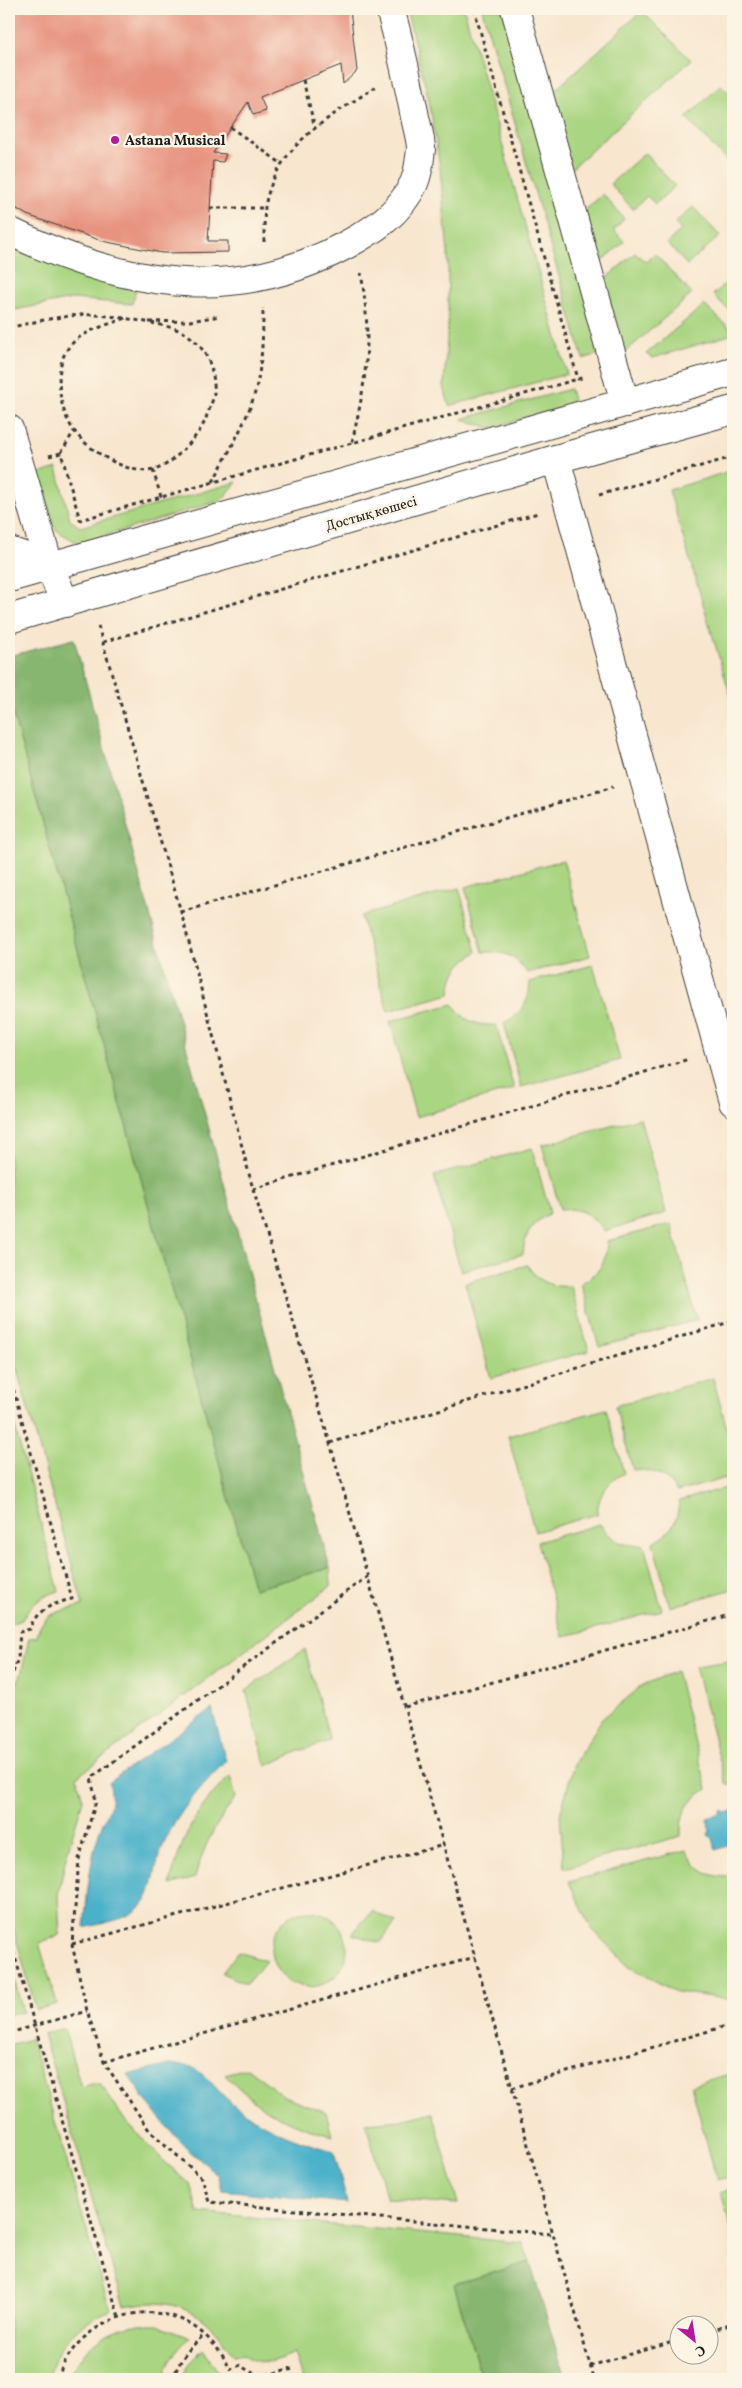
<svg xmlns="http://www.w3.org/2000/svg" width="742" height="2388" viewBox="0 0 742 2388" font-family="Vollkorn,serif">
<style>
.green{fill:#aad582;stroke:#63784f}
.forest{fill:#87b670;stroke:#526946}
.water{fill:#4ab1c9;stroke:#336672}
.building{fill:#e7937f}
.lines{fill:none;stroke-linecap:round;stroke-linejoin:round}
.minor-casing{stroke:#3d3a37;stroke-width:30}
.path{stroke:#3d3a37;stroke-width:3;stroke-dasharray:4 4;stroke-linecap:butt}
.minor{stroke:#fff;stroke-width:28}
.poi-dot{fill:#b5179e;stroke:#fcf5e5;stroke-width:2}
.labels{text-anchor:middle;stroke-width:5;stroke-linejoin:round;paint-order:stroke}
.poi-label{font-size:14px;font-weight:bold;fill:#1c1c1c;stroke:#fcf5e5;text-anchor:start}
.street-label{font-size:14px;fill:#1c1c1c;stroke:#fcf5e5}
</style>
<rect width="100%" height="100%" fill="#fcf5e5"/>
<filter id="ink" filterUnits="userSpaceOnUse"><feTurbulence type="fractalNoise" baseFrequency=".02" numOctaves="2"/><feDisplacementMap in="SourceGraphic" scale="10" xChannelSelector="R" yChannelSelector="G"/><feConvolveMatrix kernelMatrix="1 2 1 2 8 2 1 2 1" color-interpolation-filters="sRGB"/></filter>
<filter id="wash" filterUnits="userSpaceOnUse"><feTurbulence type="fractalNoise" baseFrequency=".0096" numOctaves="4" result="noise"/><feDisplacementMap in="SourceGraphic" scale="20" xChannelSelector="R" yChannelSelector="G"/><feGaussianBlur stdDeviation="1.12" result="paint"/><feColorMatrix in="noise" values="0 0 0 0 0 0 0 0 0 0 0 0 0 0 0 0 0 1.4 0 .05"/><feComposite in="paint" operator="in"/></filter>
<g filter="url(#wash)">
<rect width="100%" height="100%" fill="#f8e6ce"/>
<g class="green">
<polygon points="406,9 464,9 567,374 449,406 444,387 448,321 448,253 440,168 429,100"/>
<polygon points="482,9 502,9 606,352 583,359"/>
<polygon points="642,11 691,60 570,170 551,94"/>
<polygon points="721,85 733,97 733,167 686,118"/>
<polygon points="645,153 675,186 655,204 647,196 633,209 610,184"/>
<polygon points="603,194 624,219 614,230 624,242 599,264 585,210"/>
<polygon points="693,207 720,236 687,265 667,243 681,230 675,223"/>
<polygon points="9,246 91,277 136,290 132,304 72,299 9,311"/>
<polygon points="635,253 646,262 655,254 692,294 623,354 604,280"/>
<polygon points="733,276 733,314 713,295"/>
<polygon points="704,305 733,331 733,334 653,358 646,354"/>
<polygon points="570,389 574,404 491,428 462,419"/>
<polygon points="57,468 70,520 80,527 237,482 222,500 79,544 56,530 38,474"/>
<polygon points="733,470 733,704 669,490"/>
<path d="M9,700L254,1589L330,1568L331,1586L77,1777L83,1800L67,1853L58,1895L60,1935L39,1943L57,2004L36,2010L9,1913V1699L21,1675L29,1638L37,1637C42,1610 61,1613 83,1605L9,1341Z"/>
<path d="M563,860L590,956L527,973C516,956 504,951 483,952L465,887Z"/>
<path d="M459,888L477,952C459,963 452,973 450,994L388,1011L361,916Z"/>
<path d="M593,965L620,1060L521,1087L504,1023C522,1013 529,1003 530,982Z"/>
<path d="M453,1004C464,1021 476,1026 496,1025L514,1089L416,1117L390,1021Z"/>
<path d="M640,1118L666,1213L604,1231C592,1214 581,1208 560,1209L542,1145Z"/>
<path d="M532,1148L550,1213C532,1223 525,1233 523,1254L461,1271L434,1176Z"/>
<path d="M671,1224L697,1320L599,1347L581,1283C600,1273 606,1263 607,1241Z"/>
<path d="M527,1265C539,1282 551,1288 571,1286L589,1351L491,1378L465,1283Z"/>
<path d="M713,1378L733,1451V1476L677,1492C665,1474 654,1470 633,1470L615,1406Z"/>
<path d="M9,1405L59,1591C40,1597 32,1603 22,1620L9,1624V1654Z"/>
<path d="M606,1409L624,1473C606,1483 599,1494 597,1514L535,1532L508,1436Z"/>
<path d="M733,1486V1589L670,1607L653,1542C671,1533 678,1522 679,1501Z"/>
<path d="M600,1524C612,1541 623,1547 644,1545L662,1610L563,1637L537,1542Z"/>
<polygon points="305,1649 330,1741 299,1751 266,1766 246,1690"/>
<polygon points="730,1661 733,1661 733,1784 726,1784 695,1666"/>
<path d="M676,1671L707,1789C686,1803 681,1811 681,1836L564,1868L560,1815L574,1764L602,1719L643,1685Z"/>
<path d="M230,1776L236,1797C216,1824 203,1845 195,1878L170,1885C181,1838 196,1809 230,1776Z"/>
<path d="M686,1850C699,1872 707,1877 732,1877L733,2000L676,1992L629,1967L592,1929L569,1882Z"/>
<circle cx="309" cy="1949" r="38"/>
<polygon points="372,1911 396,1922 380,1943 352,1934"/>
<polygon points="238,1952 266,1961 246,1984 222,1973"/>
<polygon points="9,1960 23,2012 9,2015"/>
<path d="M64,2028L81,2087L99,2082L126,2122L164,2161L190,2184L198,2212L522,2243L530,2262L454,2284L482,2379H302L294,2353C275,2361 261,2368 243,2354L234,2356C204,2311 178,2296 124,2306L43,2034Z"/>
<path d="M31,2039L110,2310C78,2325 56,2345 47,2379H9V2045Z"/>
<path d="M247,2068L284,2096L326,2112L332,2136C286,2124 258,2109 225,2074Z"/>
<polygon points="733,2073 733,2176 717,2180 691,2085"/>
<polygon points="433,2112 458,2204 387,2199 366,2123 402,2120"/>
<polygon points="733,2188 733,2236 721,2192"/>
<path d="M135,2325H158L190,2337C177,2349 168,2362 164,2379H94L71,2373C85,2346 105,2330 135,2325Z"/>
<polygon points="203,2349 223,2379 181,2379 189,2363"/>
</g>
<g class="forest">
<polygon points="74,639 330,1568 254,1589 9,700 9,656"/>
<polygon points="530,2262 565,2379 482,2379 454,2284"/>
</g>
<g class="water">
<path d="M212,1709L226,1761C199,1788 173,1817 160,1854C153,1871 155,1893 141,1907C128,1920 102,1923 84,1928C87,1897 89,1866 98,1836C105,1812 116,1809 109,1782Z"/>
<polygon points="722,1810 726,1813 733,1811 732,1850 727,1846 716,1850 713,1838 708,1835 710,1830 707,1818 719,1815"/>
<path d="M187,2065C207,2073 216,2091 233,2104C263,2128 297,2141 334,2151L347,2203L222,2190L217,2174L186,2148L154,2112L128,2075L169,2065Z"/>
</g>
<g id="blocks">
<polygon class="building" points="9,9 350,9 357,71 343,84 341,65 260,97 266,111 253,115 248,102 213,153 226,154 223,162 213,161 208,241 228,241 228,252 162,253 102,241 27,215 9,204"/>
</g>
</g>
<g filter="url(#ink)">
<use href="#blocks" fill-opacity="0" stroke="#3d3a37" stroke-width="1"/>
<g class="lines">
<defs>
<g id="minor">
<polyline points="515,9 625,403"/>
<path d="M9,231C120,285 231,307 346,245C374,230 400,213 414,183C418,174 420,159 421,149C421,138 416,124 414,112C407,77 400,43 390,9"/>
<polyline points="9,429 49,565 65,603"/>
<polyline points="556,459 733,1102"/>
<polyline points="9,551 49,565"/>
<polyline points="9,578 733,372"/>
<polyline points="9,619 556,459 733,410"/>
</g>
</defs>
<use href="#minor" class="minor-casing"/>
<g class="path">
<polyline points="474,9 578,379 585,377"/>
<polyline points="303,80 315,128"/>
<polyline points="230,127 282,164"/>
<polyline points="210,208 265,208"/>
<path d="M264,242C264,231 264,218 265,207C276,144 329,118 377,86"/>
<polyline points="149,322 190,321 220,316"/>
<path d="M9,328C32,322 56,317 80,315C99,314 121,317 140,321C151,323 162,325 173,328C201,336 216,366 214,393C213,400 210,408 207,415C203,429 192,441 182,451C174,459 165,467 154,470C130,476 89,451 75,432C59,412 52,368 69,347C81,331 108,325 126,318"/>
<path d="M352,442C367,379 372,338 361,273"/>
<polyline points="61,453 74,431"/>
<polyline points="49,456 61,453 80,520 578,379"/>
<polyline points="153,470 161,497"/>
<path d="M213,482C225,458 239,435 249,410C262,378 263,342 263,308"/>
<polyline points="599,495 733,457"/>
<polyline points="98,626 181,912 253,1189 330,1443 594,2379"/>
<polyline points="103,642 538,513"/>
<polyline points="181,912 613,787"/>
<polyline points="253,1189 689,1059"/>
<path d="M9,1374L72,1599C54,1603 35,1610 30,1629L20,1632L18,1658L9,1684"/>
<polyline points="330,1443 733,1321"/>
<polyline points="368,1576 91,1778 96,1801 79,1859 72,1944 87,2011 104,2062 149,2130 202,2178 209,2202 552,2234"/>
<polyline points="9,1669 15,1670"/>
<polyline points="405,1707 733,1614"/>
<polyline points="9,1936 119,2318"/>
<polyline points="72,1944 444,1845"/>
<polyline points="9,2033 87,2011"/>
<polyline points="104,2062 475,1957"/>
<polyline points="512,2088 733,2024"/>
<polyline points="710,2331 733,2324"/>
<polyline points="590,2366 680,2340"/>
<polyline points="58,2378 65,2379"/>
<path d="M58,2379C70,2334 122,2304 167,2315C195,2321 218,2344 230,2369L241,2365C257,2380 270,2375 290,2368L293,2379"/>
<path d="M173,2379C179,2360 189,2348 204,2335"/>
</g>
<use href="#minor" class="minor"/>
</g>
</g>
<circle class="poi-dot" cx="115" cy="140" r="5"/>
<g class="labels">
<g class="poi-label">
<text x="125" y="145">Astana Musical</text>
</g>
<g class="street-label">
<text transform="translate(371 513) rotate(-16)" y="5">Достық көшесі</text>
</g>
</g>
<rect width="742" height="2388" fill="none" stroke="#fcf5e5" stroke-width="30"/>
<g transform="translate(694 2340) rotate(150)"><circle r="24" fill="#fcf5e5" stroke="#a29e95"/>
<path d="M0-4L9 19L0 12L-9 19Z" fill="#b5179e"/>
<text y="-8" font-size="14" font-weight="bold" text-anchor="middle" fill="#1c1c1c">С</text>
</g>
</svg>
